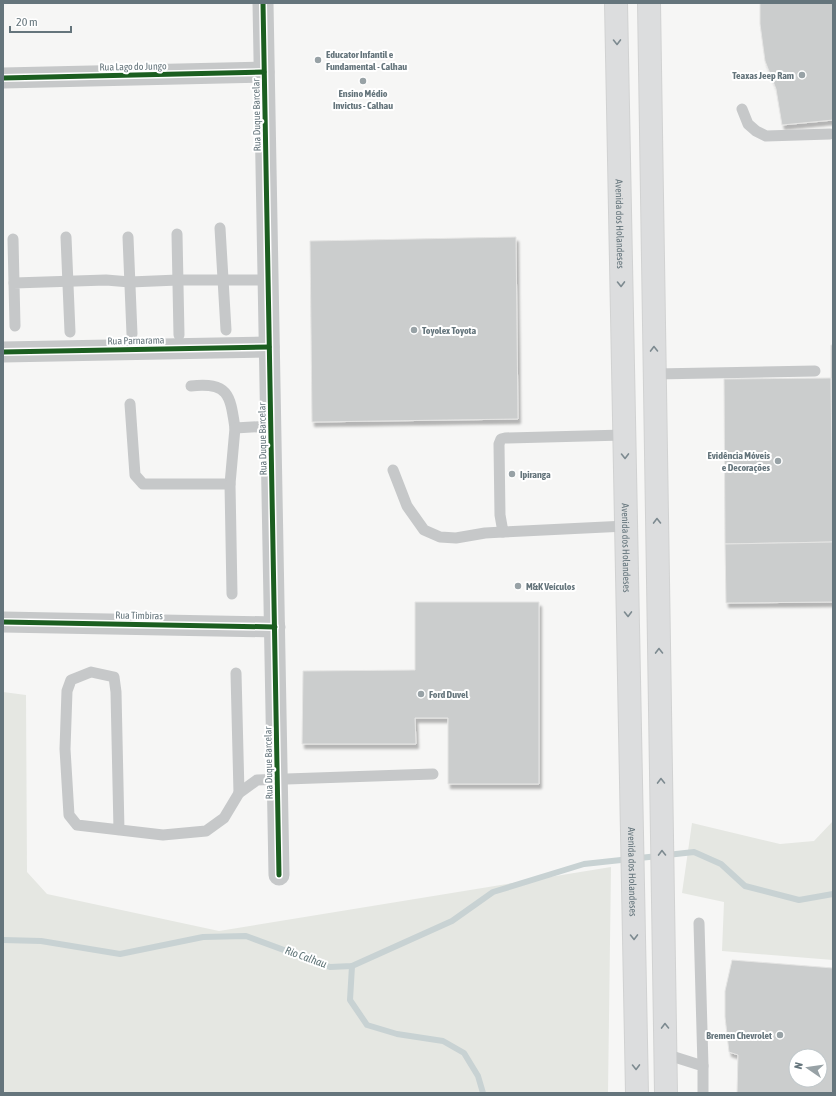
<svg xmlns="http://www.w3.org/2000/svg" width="836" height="1096" viewBox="0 0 836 1096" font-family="'Asap Condensed',sans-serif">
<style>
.green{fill:#e5e7e2}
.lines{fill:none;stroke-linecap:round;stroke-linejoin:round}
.stream{stroke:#c8d2d3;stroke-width:6}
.building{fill:#cbcdcd;stroke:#e5e5e4;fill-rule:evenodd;filter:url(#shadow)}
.primary-casing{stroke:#d1d2d2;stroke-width:24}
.lane{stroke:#c6c8c9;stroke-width:11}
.street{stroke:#c6c8c9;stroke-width:21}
.primary{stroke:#dcddde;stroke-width:22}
.cycleway-casing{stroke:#fff;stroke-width:8}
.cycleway{stroke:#1b5e20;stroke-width:5}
.oneway{stroke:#7d8a90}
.poi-dot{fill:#98a2a6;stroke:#fff;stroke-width:1.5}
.labels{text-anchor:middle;stroke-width:4;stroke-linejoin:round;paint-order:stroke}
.poi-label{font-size:10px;font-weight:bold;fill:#65757c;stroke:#fff;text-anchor:start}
.street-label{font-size:10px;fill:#65757c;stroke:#fff}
.water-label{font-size:11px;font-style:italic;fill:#5f7477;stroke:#fff}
</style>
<defs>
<filter id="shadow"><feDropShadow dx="2.5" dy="4.5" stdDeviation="1" flood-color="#0004"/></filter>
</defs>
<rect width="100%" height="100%" fill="#f6f6f5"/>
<g class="green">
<polygon points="3,692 26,695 27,872 47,894 219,931 611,867 608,1093 3,1093"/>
<polygon points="833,821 833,960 722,951 724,902 682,893 692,823 780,844 814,841"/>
</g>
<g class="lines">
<g class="stream">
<polyline points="667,855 694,852 721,864 745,886 799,900 833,894"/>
<polyline points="3,940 41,941 120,954 203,937 246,936 330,967 352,966 452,921 493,892 584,864 658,856"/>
<polyline points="352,966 350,1000 367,1025 397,1034 443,1041 464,1053 478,1076 483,1093"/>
</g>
</g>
<g class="building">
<polygon points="760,3 833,3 833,120 782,125 776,89 765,61 760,24"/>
<polygon points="516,237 518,419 312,422 310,241"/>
<polygon points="831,345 833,345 833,542 831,378"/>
<polygon points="831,378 833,542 725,544 724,379"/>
<polygon points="833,542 833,602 726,603 725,544"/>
<polygon points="415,602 539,602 539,784 448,784 448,718 415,718 416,744 302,744 303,671 415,670"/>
<path d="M732,960L833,968V1093H737L738,1055L729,1052L725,1017V991ZM796,1056H820V1080H796Z"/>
</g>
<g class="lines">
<defs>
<g id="primary">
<path id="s1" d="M616,3L637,1093"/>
<polyline points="649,3 666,1093"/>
</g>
</defs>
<use href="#primary" class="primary-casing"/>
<g class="lane">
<polyline points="742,109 748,124 756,131 766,136 830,134"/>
<polyline points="220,228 226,330"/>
<polyline points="177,234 179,335"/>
<polyline points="66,237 70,332"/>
<polyline points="128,237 132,334"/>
<polyline points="13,239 14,283"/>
<polyline points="15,326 14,283 106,280 130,282 178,280 268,280"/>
<polyline points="655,374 815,371"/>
<path d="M191,386C229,382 230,395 235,428"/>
<polyline points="130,404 135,475 143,484 230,484 235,428 271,426"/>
<polyline points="624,435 505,438 501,439 499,444 500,515 503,532 626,526"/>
<polyline points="393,470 407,506 424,530 440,537 456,538 485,533 503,532"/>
<polyline points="230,484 232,594"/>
<polyline points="236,673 239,793"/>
<polyline points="119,830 116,692 114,677 91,672 71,680 67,691 65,749 69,815 77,825 163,835 206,831 224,818 239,793 257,780 433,774"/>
<polyline points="699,923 703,1066"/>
<polyline points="665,1054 703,1066 703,1093"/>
</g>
<g class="street">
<polyline points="263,3 279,875"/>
<polyline points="3,78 264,72"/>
<polyline points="3,352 269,347"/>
<polyline points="3,622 275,627"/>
</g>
<use href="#primary" class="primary"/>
<defs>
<g id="cycleway">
<polyline points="263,3 279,875"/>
<polyline points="3,78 264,72"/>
<polyline points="3,352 269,347"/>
<polyline points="3,622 275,627"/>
</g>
</defs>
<use href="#cycleway" class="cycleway-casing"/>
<use href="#cycleway" class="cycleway"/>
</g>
<defs><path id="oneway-chevron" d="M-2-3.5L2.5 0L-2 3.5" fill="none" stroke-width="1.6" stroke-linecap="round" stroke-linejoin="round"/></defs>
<g class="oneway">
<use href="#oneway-chevron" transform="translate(617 42) rotate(89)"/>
<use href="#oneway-chevron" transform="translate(621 284) rotate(89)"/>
<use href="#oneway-chevron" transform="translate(654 349) rotate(-91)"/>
<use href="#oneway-chevron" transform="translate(625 456) rotate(89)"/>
<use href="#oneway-chevron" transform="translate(657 521) rotate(-91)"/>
<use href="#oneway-chevron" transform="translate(628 614) rotate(89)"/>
<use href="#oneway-chevron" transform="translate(659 651) rotate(-91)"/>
<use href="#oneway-chevron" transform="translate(661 781) rotate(-91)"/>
<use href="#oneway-chevron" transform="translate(662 853) rotate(-91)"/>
<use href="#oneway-chevron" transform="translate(634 937) rotate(89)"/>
<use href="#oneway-chevron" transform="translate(665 1026) rotate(-91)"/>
<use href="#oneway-chevron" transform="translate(636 1067) rotate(89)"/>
</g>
<g class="poi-dot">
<circle cx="318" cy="60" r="4"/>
<circle cx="802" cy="75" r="4"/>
<circle cx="363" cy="81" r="4"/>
<circle cx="414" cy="330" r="4"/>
<circle cx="778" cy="461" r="4"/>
<circle cx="512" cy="474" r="4"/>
<circle cx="518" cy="586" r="4"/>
<circle cx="421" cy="694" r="4"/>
<circle cx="780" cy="1035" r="4"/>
</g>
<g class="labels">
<g class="poi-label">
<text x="326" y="58">Educator Infantil e<tspan x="326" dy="12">Fundamental - Calhau</tspan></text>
<text x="794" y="79" text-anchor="end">Teaxas Jeep Ram</text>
<text x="363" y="97" text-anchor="middle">Ensino Médio<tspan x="363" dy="12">Invictus - Calhau</tspan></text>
<text x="422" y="334">Toyolex Toyota</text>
<text x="770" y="459" text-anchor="end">Evidência Móveis<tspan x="770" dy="12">e Decorações</tspan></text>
<text x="520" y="478">Ipiranga</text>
<text x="526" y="590">M&amp;K Veículos</text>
<text x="429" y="698">Ford Duvel</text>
<text x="772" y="1039" text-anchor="end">Bremen Chevrolet</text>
</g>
<g class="street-label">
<text transform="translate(133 66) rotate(-1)" y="4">Rua Lago do Jungo</text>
<text transform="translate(256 115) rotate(-91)" y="4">Rua Duque Barcelar</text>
<text dy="4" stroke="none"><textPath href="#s1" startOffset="221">Avenida dos Holandeses</textPath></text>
<text transform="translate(136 340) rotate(-1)" y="4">Rua Parnarama</text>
<text transform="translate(262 439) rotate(-91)" y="4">Rua Duque Barcelar</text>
<text dy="4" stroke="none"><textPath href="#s1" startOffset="545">Avenida dos Holandeses</textPath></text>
<text transform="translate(139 615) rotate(1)" y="4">Rua Timbiras</text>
<text transform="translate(268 763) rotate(-91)" y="4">Rua Duque Barcelar</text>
<text dy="4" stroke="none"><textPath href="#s1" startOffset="869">Avenida dos Holandeses</textPath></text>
</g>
<g class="water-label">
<text transform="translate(306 957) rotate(20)" y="4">Rio Calhau</text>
</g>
</g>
<rect width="836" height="1096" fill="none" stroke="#65757c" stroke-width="8"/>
<g transform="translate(808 1068) rotate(283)"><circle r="19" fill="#ffffff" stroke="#c1c8cb"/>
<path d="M0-3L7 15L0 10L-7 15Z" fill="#98a2a6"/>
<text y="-6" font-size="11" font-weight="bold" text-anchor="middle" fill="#65757c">N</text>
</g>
<path d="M10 26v6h61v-6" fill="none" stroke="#65757c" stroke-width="2"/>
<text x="16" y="26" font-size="12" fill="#65757c" stroke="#ffffff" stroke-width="3" paint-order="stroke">20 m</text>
</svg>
